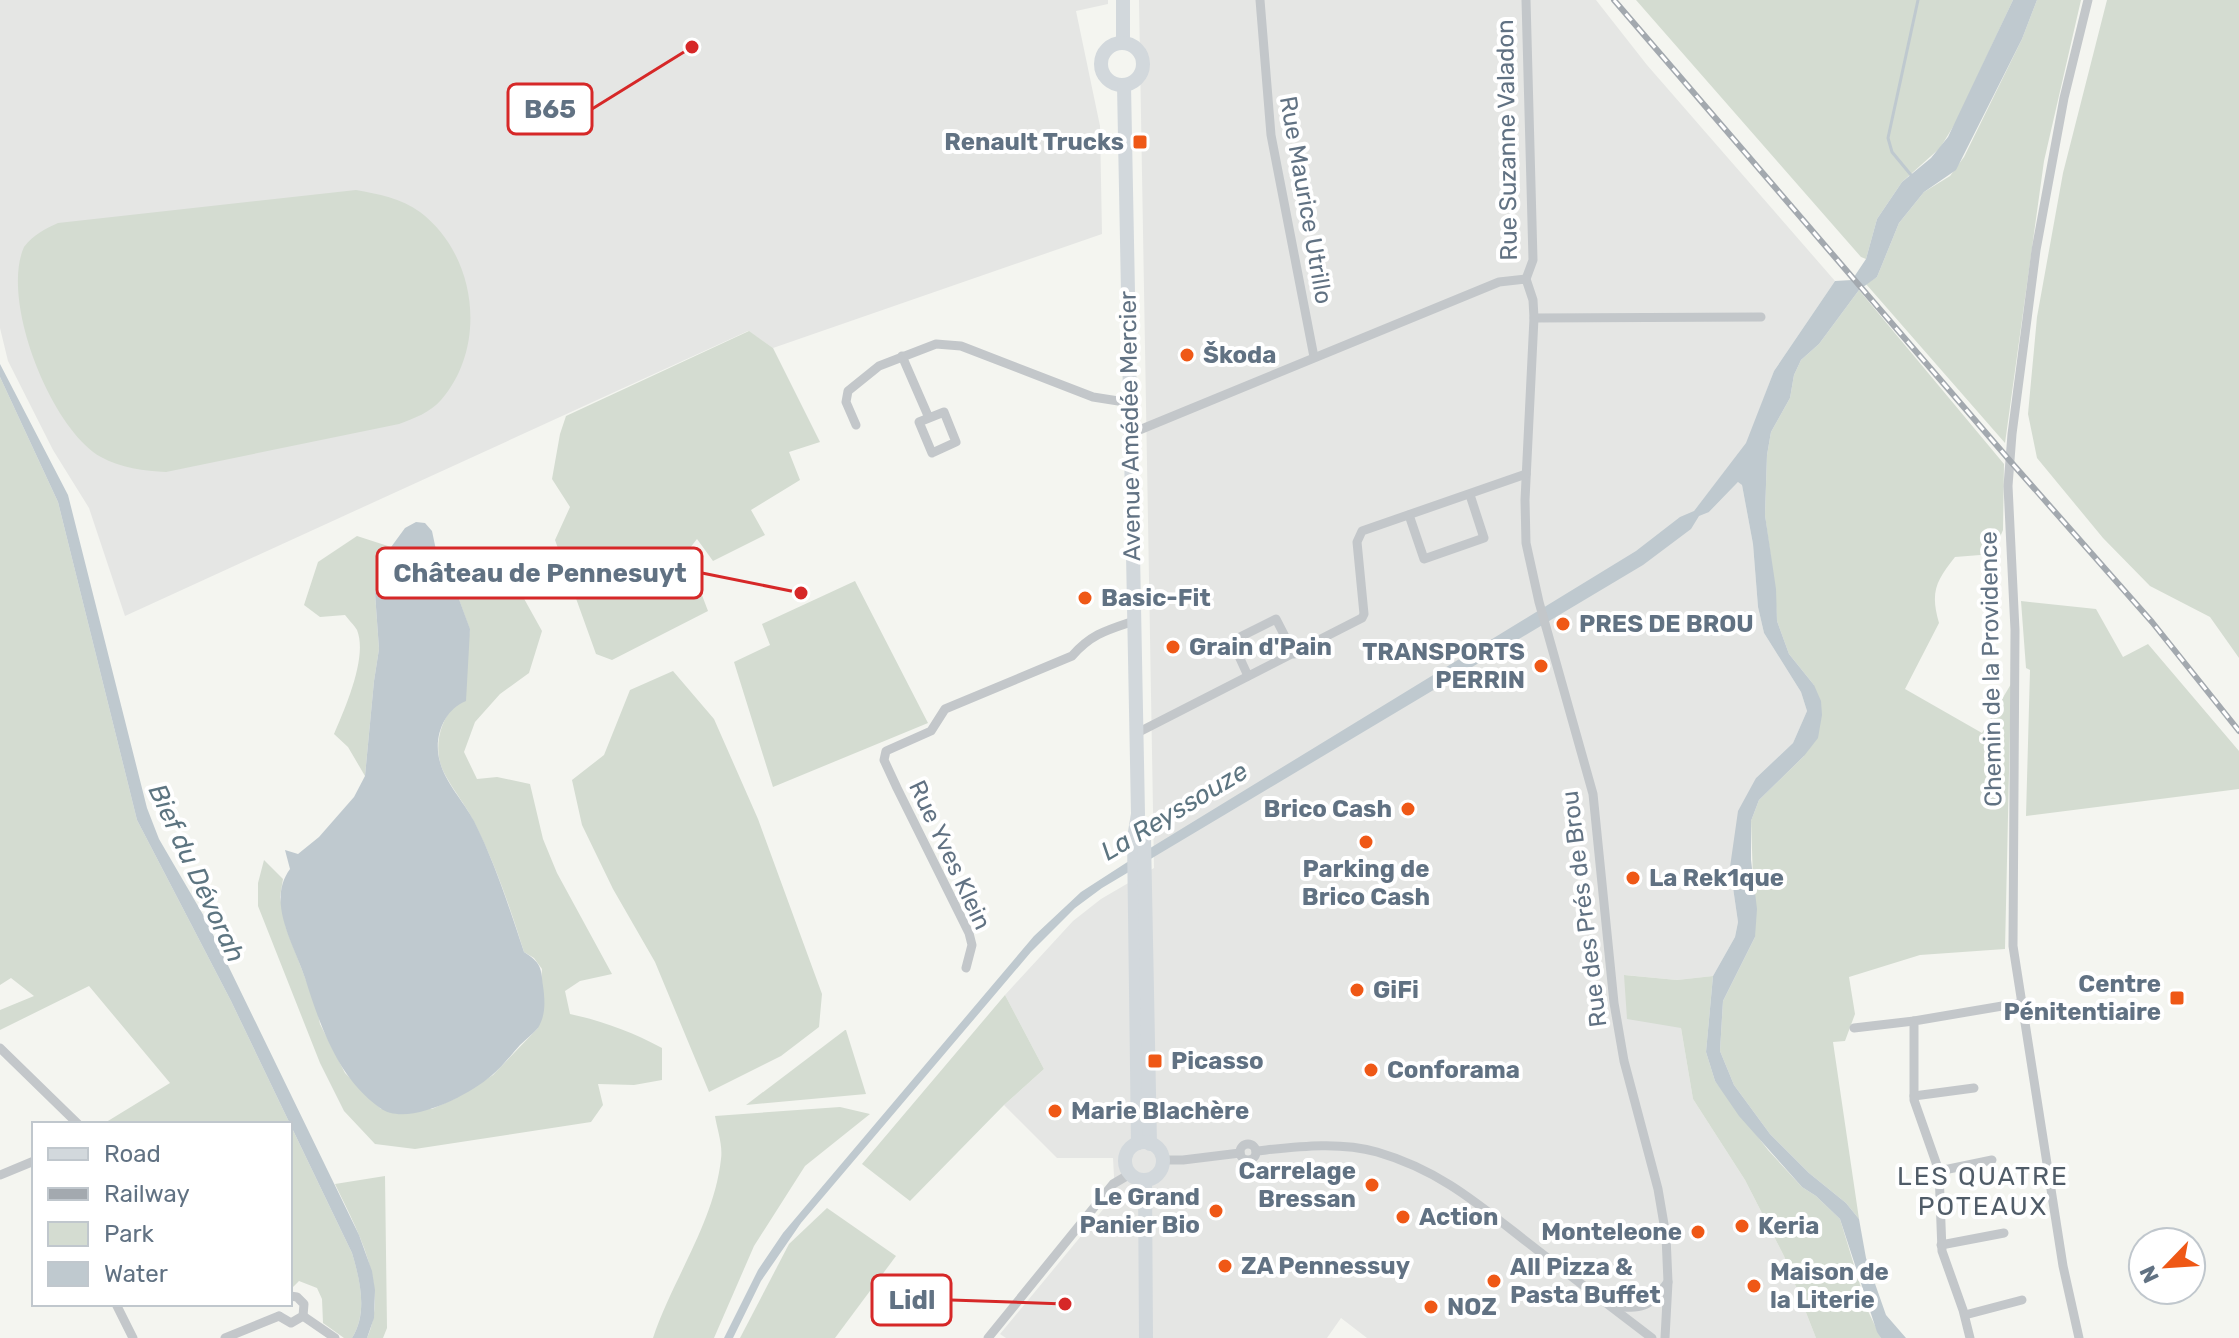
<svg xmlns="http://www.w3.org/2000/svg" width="2239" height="1338" viewBox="0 0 2239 1338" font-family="Rubik,sans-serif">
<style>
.built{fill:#e5e6e4}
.green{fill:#d4dcd1}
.water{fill:#bfc9cf}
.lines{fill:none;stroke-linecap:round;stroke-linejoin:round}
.stream{stroke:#bfc9cf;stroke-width:3}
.street{stroke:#c3c7ca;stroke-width:9}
.primary{stroke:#d2d8dc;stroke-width:14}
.rail-casing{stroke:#a3a9af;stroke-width:6}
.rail{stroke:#fff;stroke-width:3;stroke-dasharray:9;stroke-linecap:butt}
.poi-dot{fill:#ef5816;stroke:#fff;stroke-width:3}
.labels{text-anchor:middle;stroke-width:8;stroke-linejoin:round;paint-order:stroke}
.street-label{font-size:24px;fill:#617283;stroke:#fff}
.poi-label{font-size:24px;font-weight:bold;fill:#617283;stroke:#fff;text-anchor:start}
.water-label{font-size:26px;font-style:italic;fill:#5d7581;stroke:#fff}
.neighbourhood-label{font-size:26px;letter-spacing:2px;fill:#505c68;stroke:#fff}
.leader{fill:none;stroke:#d62828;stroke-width:3}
.callout-dot{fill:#d62828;stroke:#fff;stroke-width:3}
.callout{fill:#fff;stroke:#d62828;stroke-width:3}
.callout-label{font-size:26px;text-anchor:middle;font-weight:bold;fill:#617283}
</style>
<rect width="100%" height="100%" fill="#f4f5f0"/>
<g class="built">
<polygon points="0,0 1108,0 1108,4 1076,11 1100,126 1102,234 773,348 748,331 125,616 89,508 53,450 8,361 0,328"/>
<polygon points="1139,0 1596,0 1647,65 1835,281 1774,371 1747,443 1694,511 1709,512 1739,481 1742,485 1753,544 1758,607 1764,633 1801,692 1807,711 1793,743 1756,778 1730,867 1738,922 1735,937 1713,976 1677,980 1625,975 1681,1028 1693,1099 1745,1180 1784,1256 1816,1338 1367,1338 1341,1318 1327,1338 1006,1338 1000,1334 1115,1195 1113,1158 1057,1158 1004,1105 1044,1069 1005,995 1073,921 1101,899 1154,868"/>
</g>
<g class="green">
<polygon points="1636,0 2013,0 1956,122 1940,148 1902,182 1877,219 1866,259 1861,257"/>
<polygon points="2037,0 2081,0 2044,161 2005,443 1866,284 1877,277 1899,223 1924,192 1950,176 1964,157 2022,39"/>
<polygon points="2107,0 2239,0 2239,658 2210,617 2150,586 2103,538 2037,458 2028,414 2037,317 2063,173"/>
<path d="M356,190C378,194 401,198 420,212C477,255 488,346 441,400C431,412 413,419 399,424L166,472C145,471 120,468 101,457C51,429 0,300 24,247C33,235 45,229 58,223Z"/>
<path d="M1859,290L2004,464L2003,530L1993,554L1955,557C1936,581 1930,592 1939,623L1905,689L1982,733L2011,684L2005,949L1920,955L1849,977L1855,1014L1845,1041L1833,1042L1859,1219L1846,1203L1809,1173L1770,1134L1734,1085L1720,1051L1723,1001L1755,937L1751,821L1759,800L1804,756L1814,685L1789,654L1777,621L1775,589L1765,515L1767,455L1771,432L1790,398L1794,375L1801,360L1819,344Z"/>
<polygon points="749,331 773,348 820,442 789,452 800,480 751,510 765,535 713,561 697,539 686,553 708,611 612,660 596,654 555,540 570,507 552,479 560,434 566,416"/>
<path d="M0,377L58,502L137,820L231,1001L352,1253C360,1279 368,1313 352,1338H344L323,1323L322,1299L317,1288L299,1281L290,1290V1124H103L170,1083L89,986L0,1030V1010L34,996L11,978L0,985Z"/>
<path d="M357,536L391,547L386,554L375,593L379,649L374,681L365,776L348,747L334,734C345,708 368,657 357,630C354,625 348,619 345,615L320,617L304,605L318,562Z"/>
<path d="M471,559L501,577L522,595L542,631L529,673L500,694L475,722L464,752L477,779L497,777L530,784L543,839L557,873L612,974L580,981L565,991L570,1014C603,1021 632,1032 662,1048V1080L634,1085L598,1084L603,1105L591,1122L415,1149L375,1144L344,1111L320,1063L258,906V883L264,860L283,879L280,897L286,928L317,1009L320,1024L345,1073L381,1109H432L454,1099L493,1075L538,1028L542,969L534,958L524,952C510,907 495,863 473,820C465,803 444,779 440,762C435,742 441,720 455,705L470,630L456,591L440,569L452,562Z"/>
<polygon points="855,581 928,723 773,787 734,662 770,645 762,624"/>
<polygon points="2021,601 2096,609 2123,657 2148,644 2239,751 2239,789 2026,816 2030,670 2026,668"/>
<polygon points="673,671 714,719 758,819 822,994 819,1027 781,1056 709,1092 655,962 613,889 582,825 572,780 604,755 630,690"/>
<polygon points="1624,975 1677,980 1713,976 1706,1052 1715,1081 1768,1150 1802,1187 1816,1196 1840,1219 1868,1311 1881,1338 1816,1338 1784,1256 1745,1180 1693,1099 1681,1028 1627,1019"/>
<polygon points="1005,995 1044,1069 1004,1105 910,1201 862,1164"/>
<polygon points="846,1030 866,1094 746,1105 845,1030"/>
<path d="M840,1107L870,1114L805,1166L754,1246L714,1338H653C673,1278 714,1223 721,1159C723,1145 717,1129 715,1116Z"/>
<path d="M385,1176L387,1328L383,1338H367C390,1287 357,1230 335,1184Z"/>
<polygon points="827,1208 896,1256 835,1338 740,1338 789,1244"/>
</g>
<g class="water">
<polygon points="2013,0 2037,0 2022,39 1956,170 1924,192 1899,223 1877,277 1859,290 1819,344 1801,360 1794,375 1790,398 1771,432 1767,455 1765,515 1776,589 1777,621 1789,654 1814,685 1821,701 1822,715 1818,738 1804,756 1759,800 1751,821 1751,860 1757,909 1755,937 1723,1001 1720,1051 1734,1085 1770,1134 1809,1173 1846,1203 1859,1219 1866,1258 1886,1315 1906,1338 1881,1338 1877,1332 1840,1219 1816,1196 1802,1187 1739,1116 1715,1081 1706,1052 1713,976 1735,937 1738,922 1730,867 1738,811 1756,778 1793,743 1807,711 1801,692 1764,633 1758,607 1753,544 1742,485 1738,482 1709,512 1699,516 1691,529 1643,565 1102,888 1075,908 1031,952 801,1223 761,1281 733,1338 724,1338 758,1270 783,1233 1034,936 1081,892 1129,861 1636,551 1680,517 1694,511 1746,443 1774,371 1835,281 1852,280 1866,259 1877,219 1902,182 1931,158 1948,137"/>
<path d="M0,364L68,495L147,808L159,839L205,918L359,1235L372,1271L375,1290L374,1318L367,1338H352C368,1313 360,1280 352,1253L231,1001L137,820L58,502L0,377Z"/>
<path d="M416,522L425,523L432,531L440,569L456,591L470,629L466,701C443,710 433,739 440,762C445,782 464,802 474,821C495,863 509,907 524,952C541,963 541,967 543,986C545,1000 546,1015 538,1028C533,1034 526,1039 520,1045C511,1055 502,1067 491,1076C469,1095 407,1128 380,1108C337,1077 320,1025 305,978C294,944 266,902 290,869L285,850L298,854L319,837L354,797L365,776L374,681L379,649L375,593L386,554L405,528Z"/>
</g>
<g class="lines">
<polyline class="stream" points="1911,175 1892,152 1888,138 1918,0"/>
<g class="street">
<polyline points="1260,0 1271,135 1314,357"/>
<polyline points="1526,0 1533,260 1526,279"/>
<polyline points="1534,318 1761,317"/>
<polyline points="902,356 929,418 919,422 932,453 956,442 944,412 929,418"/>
<polyline points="856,425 846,402 848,391 879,366 936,344 961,346 1093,397 1131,403"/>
<polyline points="1132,433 1499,282 1526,279 1533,300 1534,318 1525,500 1526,543 1539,602 1593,794 1614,1003 1624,1061 1658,1189 1666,1236 1668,1282 1665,1338"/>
<polyline points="1409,515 1424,559 1484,538 1470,495"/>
<polyline points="1248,676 1232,641 1276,619 1294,654"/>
<polyline points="1137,733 1362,618 1364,614 1357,542 1362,531 1526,474"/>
<path d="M966,968L972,945L969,933L897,788L884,760L886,751L931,731L945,709L1072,656C1091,634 1107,630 1134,621"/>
<polyline points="1854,1028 1914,1021"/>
<polyline points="0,1048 78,1124"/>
<polyline points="1914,1096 1974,1088"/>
<circle cx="1248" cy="1152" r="8"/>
<path d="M1256,1151C1295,1147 1338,1141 1377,1152C1439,1170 1477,1203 1527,1242C1568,1274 1610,1306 1652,1338"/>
<polyline points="1162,1160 1183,1160 1240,1153"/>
<polyline points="1939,1171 1992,1160"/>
<polyline points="0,1175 34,1161"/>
<polyline points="1941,1245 2004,1233"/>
<polyline points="116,1304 133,1338"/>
<path d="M1611,1305C1641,1311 1650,1307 1668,1282"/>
<polyline points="1965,1315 2022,1300"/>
<polyline points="279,1316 291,1323 303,1316 304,1304 297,1297 290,1296"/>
<polyline points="303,1316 335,1338"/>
<polyline points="225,1338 279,1316"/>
<polyline points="988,1338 1113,1184 1130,1174"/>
<polyline points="1970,1338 1963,1310 1942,1251 1939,1171 1914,1100 1914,1021 2020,1003"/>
<polyline points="2079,1338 2063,1266 2013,946 2015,630 2008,486 2012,434 2036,250 2064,98 2088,0"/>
</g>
<g class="primary">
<polyline points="1123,0 1123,43"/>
<circle cx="1122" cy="64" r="21"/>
<polyline points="1124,85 1138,814 1134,838 1138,1143"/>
<polyline points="1140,822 1144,838 1150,1144"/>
<circle cx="1144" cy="1161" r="19"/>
<polyline points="1145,1180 1146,1338"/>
</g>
<defs>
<polyline id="rail" points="1614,0 2011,462 2152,622 2239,731"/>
</defs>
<use href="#rail" class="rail-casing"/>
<use href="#rail" class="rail"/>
</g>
<g class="poi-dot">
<rect x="1132" y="134" width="16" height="16" rx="4"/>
<circle cx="1187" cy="355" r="8"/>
<circle cx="1085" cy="598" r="8"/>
<circle cx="1563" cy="624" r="8"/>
<circle cx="1173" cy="647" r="8"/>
<circle cx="1541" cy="666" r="8"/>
<circle cx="1408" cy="809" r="8"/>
<circle cx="1366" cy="842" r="8"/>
<circle cx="1633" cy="878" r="8"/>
<circle cx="1357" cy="990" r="8"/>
<rect x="2169" y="990" width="16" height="16" rx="4"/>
<rect x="1147" y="1053" width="16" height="16" rx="4"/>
<circle cx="1371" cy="1070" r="8"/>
<circle cx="1055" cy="1111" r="8"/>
<circle cx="1372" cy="1185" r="8"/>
<circle cx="1216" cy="1211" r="8"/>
<circle cx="1403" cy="1217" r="8"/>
<circle cx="1742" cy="1226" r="8"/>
<circle cx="1698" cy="1232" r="8"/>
<circle cx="1225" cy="1266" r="8"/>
<circle cx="1494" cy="1281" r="8"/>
<circle cx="1754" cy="1286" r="8"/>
<circle cx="1431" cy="1307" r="8"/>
</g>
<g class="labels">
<g class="street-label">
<text transform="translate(1507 140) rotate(-91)" y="8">Rue Suzanne Valadon</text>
<text transform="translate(1306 200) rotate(80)" y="8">Rue Maurice Utrillo</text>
<text transform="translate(1130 426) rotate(-91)" y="8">Avenue Amédée Mercier</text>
<text transform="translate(1991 669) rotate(-91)" y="8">Chemin de la Providence</text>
<text transform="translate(950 855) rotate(65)" y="8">Rue Yves Klein</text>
<text transform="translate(1584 909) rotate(-97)" y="8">Rue des Prés de Brou</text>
</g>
<g class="poi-label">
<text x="1124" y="150" text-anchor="end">Renault Trucks</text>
<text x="1203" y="363">Škoda</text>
<text x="1101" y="606">Basic-Fit</text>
<text x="1579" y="632">PRES DE BROU</text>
<text x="1189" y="655">Grain d'Pain</text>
<text x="1525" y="660" text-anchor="end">TRANSPORTS<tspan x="1525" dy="28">PERRIN</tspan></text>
<text x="1392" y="817" text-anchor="end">Brico Cash</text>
<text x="1366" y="877" text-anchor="middle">Parking de<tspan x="1366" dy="28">Brico Cash</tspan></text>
<text x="1649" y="886">La Rek1que</text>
<text x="2161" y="992" text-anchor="end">Centre<tspan x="2161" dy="28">Pénitentiaire</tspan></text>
<text x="1373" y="998">GiFi</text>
<text x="1171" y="1069">Picasso</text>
<text x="1387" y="1078">Conforama</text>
<text x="1071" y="1119">Marie Blachère</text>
<text x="1356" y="1179" text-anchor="end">Carrelage<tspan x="1356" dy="28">Bressan</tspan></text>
<text x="1200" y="1205" text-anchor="end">Le Grand<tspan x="1200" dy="28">Panier Bio</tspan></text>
<text x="1419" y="1225">Action</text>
<text x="1758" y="1234">Keria</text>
<text x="1682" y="1240" text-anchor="end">Monteleone</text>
<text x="1241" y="1274">ZA Pennessuy</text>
<text x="1510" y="1275">All Pizza &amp;<tspan x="1510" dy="28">Pasta Buffet</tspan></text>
<text x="1770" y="1280">Maison de<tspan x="1770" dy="28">la Literie</tspan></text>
<text x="1447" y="1315">NOZ</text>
</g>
<g class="water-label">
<text transform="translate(1174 811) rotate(-31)" y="9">La Reyssouze</text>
<text transform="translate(197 873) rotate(65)" y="9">Bief du Dévorah</text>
</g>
<g class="neighbourhood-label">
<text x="1983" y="1185">LES QUATRE<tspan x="1983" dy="30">POTEAUX</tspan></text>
</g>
</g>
<path class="leader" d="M692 47L592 109M801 593L702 573M1065 1304L951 1300"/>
<g class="callout-dot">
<circle cx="692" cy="47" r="8"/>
<circle cx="801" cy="593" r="8"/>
<circle cx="1065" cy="1304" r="8"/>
</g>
<g class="callout">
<rect x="508" y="84" width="84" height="50" rx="8"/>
<rect x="377" y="548" width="325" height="50" rx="8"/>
<rect x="872" y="1275" width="79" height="50" rx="8"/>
</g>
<g class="callout-label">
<text x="550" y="118">B65</text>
<text x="540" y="582">Château de Pennesuyt</text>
<text x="912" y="1309">Lidl</text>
</g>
<rect x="32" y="1122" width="260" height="184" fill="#ffffff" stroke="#c0c7cd" stroke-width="2"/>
<rect x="48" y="1148" width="40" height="12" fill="#d2d8dc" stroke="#c0c7cd" stroke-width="2"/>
<text x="104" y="1162" font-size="24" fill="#617283">Road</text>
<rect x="48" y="1188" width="40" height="12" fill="#a3a9af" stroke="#c0c7cd" stroke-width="2"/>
<text x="104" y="1202" font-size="24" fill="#617283">Railway</text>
<rect x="48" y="1222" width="40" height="24" fill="#d4dcd1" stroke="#c0c7cd" stroke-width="2"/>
<text x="104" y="1242" font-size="24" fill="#617283">Park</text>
<rect x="48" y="1262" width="40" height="24" fill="#bfc9cf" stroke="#c0c7cd" stroke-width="2"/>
<text x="104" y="1282" font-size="24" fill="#617283">Water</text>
<g transform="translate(2167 1266) rotate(245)"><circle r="38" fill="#ffffff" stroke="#c0c7cd" stroke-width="2"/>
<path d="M0-6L14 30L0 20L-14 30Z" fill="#ef5816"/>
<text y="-12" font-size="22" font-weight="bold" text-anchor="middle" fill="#617283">N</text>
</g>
</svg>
